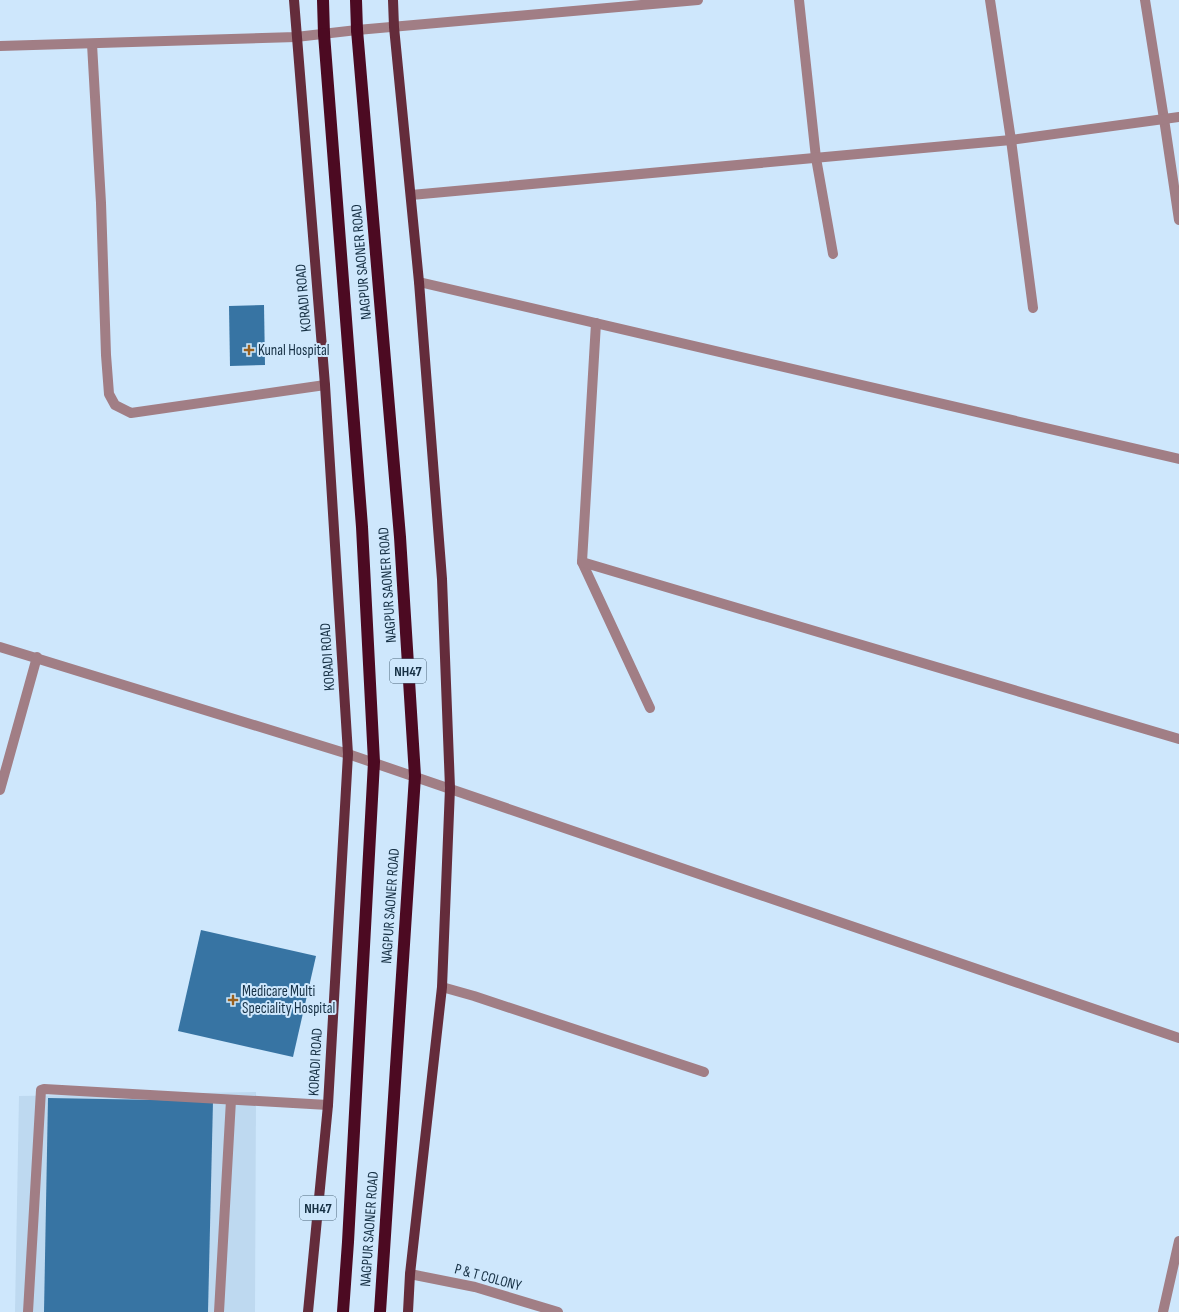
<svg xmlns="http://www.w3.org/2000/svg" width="1179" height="1312" viewBox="0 0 1179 1312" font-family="'Sofia Sans Condensed',sans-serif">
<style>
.built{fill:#bed9f0}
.building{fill:#3774a3}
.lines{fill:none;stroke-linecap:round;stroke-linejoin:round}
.minor{stroke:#a17e85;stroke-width:10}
.major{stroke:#642c3b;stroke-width:10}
.highway{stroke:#4c0a22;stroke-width:12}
.highway-bridge{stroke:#4c0a22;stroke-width:12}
.poi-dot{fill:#99601e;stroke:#cee7fc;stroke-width:1.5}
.labels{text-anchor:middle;stroke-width:4;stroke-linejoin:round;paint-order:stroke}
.shield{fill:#cee7fc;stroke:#4d677b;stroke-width:1}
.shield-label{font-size:14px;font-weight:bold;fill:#163044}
.street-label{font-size:15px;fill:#163044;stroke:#cee7fc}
.poi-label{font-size:15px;fill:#163044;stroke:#cee7fc;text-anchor:start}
</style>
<rect width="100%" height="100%" fill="#cee7fc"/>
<polygon class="built" points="256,1092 255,1312 15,1312 19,1096"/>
<g class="building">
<polygon points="264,305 265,365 230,366 229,306"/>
<polygon points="201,930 316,956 293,1057 178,1031"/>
<polygon points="48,1098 213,1101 208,1312 44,1312"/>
</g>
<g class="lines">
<g class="minor">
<polyline points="799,0 816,158 833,254"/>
<polyline points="990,0 1011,140 1033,308"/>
<polyline points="1145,0 1164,119 1179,220"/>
<polyline points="92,44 101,203 106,355 109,394 115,405 131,413 325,385"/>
<polyline points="0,46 296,37 357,30 698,0"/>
<polyline points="411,195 1011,140 1179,117"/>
<polyline points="419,282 1179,459"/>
<polyline points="596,323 582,562 650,708"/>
<polyline points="582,562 1179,739"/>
<polyline points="0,647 348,754 1179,1038"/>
<polyline points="0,790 37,657"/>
<polyline points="442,987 474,996 704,1072"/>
<polyline points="410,1274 475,1287 558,1312"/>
<polyline points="28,1312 41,1090 44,1089 328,1105"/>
<polyline points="219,1312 231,1100"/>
<polyline points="1163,1312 1179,1241"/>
</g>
<g class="major">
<polyline points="294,0 325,385 348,754 328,1105 308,1312"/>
<polyline points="393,0 394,27 419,282 442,579 450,788 442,987 410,1274 408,1312"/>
</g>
<g class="highway">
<polyline points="323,0 324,34"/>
<polyline points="356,0 357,30"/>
</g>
<g class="highway-bridge">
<polyline points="357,30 400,537 415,776 380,1312"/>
<polyline points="324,34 362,527 374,762 348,1242 343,1312"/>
</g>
</g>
<g class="poi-dot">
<path d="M247 344h4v4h4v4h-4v4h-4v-4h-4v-4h4z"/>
<path d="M231 994h4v4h4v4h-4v4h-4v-4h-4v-4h4z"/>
</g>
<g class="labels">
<g class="shield">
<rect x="390" y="659" width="36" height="24" rx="3"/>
<rect x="300" y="1196" width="36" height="24" rx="3"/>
</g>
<g class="shield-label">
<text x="408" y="676">NH47</text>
<text x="318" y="1213">NH47</text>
</g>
<g class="street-label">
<text transform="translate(361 262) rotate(-95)" y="5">NAGPUR SAONER ROAD</text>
<text transform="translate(303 298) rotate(-95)" y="5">KORADI ROAD</text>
<text transform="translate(387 585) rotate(-94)" y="5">NAGPUR SAONER ROAD</text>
<text transform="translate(327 657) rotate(-94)" y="5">KORADI ROAD</text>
<text transform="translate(390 906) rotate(-86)" y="5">NAGPUR SAONER ROAD</text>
<text transform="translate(315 1062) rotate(-87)" y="5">KORADI ROAD</text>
<text transform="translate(369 1229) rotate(-86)" y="5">NAGPUR SAONER ROAD</text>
<text transform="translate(488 1277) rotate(15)" y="5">P &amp; T COLONY</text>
</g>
<g class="poi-label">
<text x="258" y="355">Kunal Hospital</text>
<text x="242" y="996">Medicare Multi<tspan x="242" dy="17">Speciality Hospital</tspan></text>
</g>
</g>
</svg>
